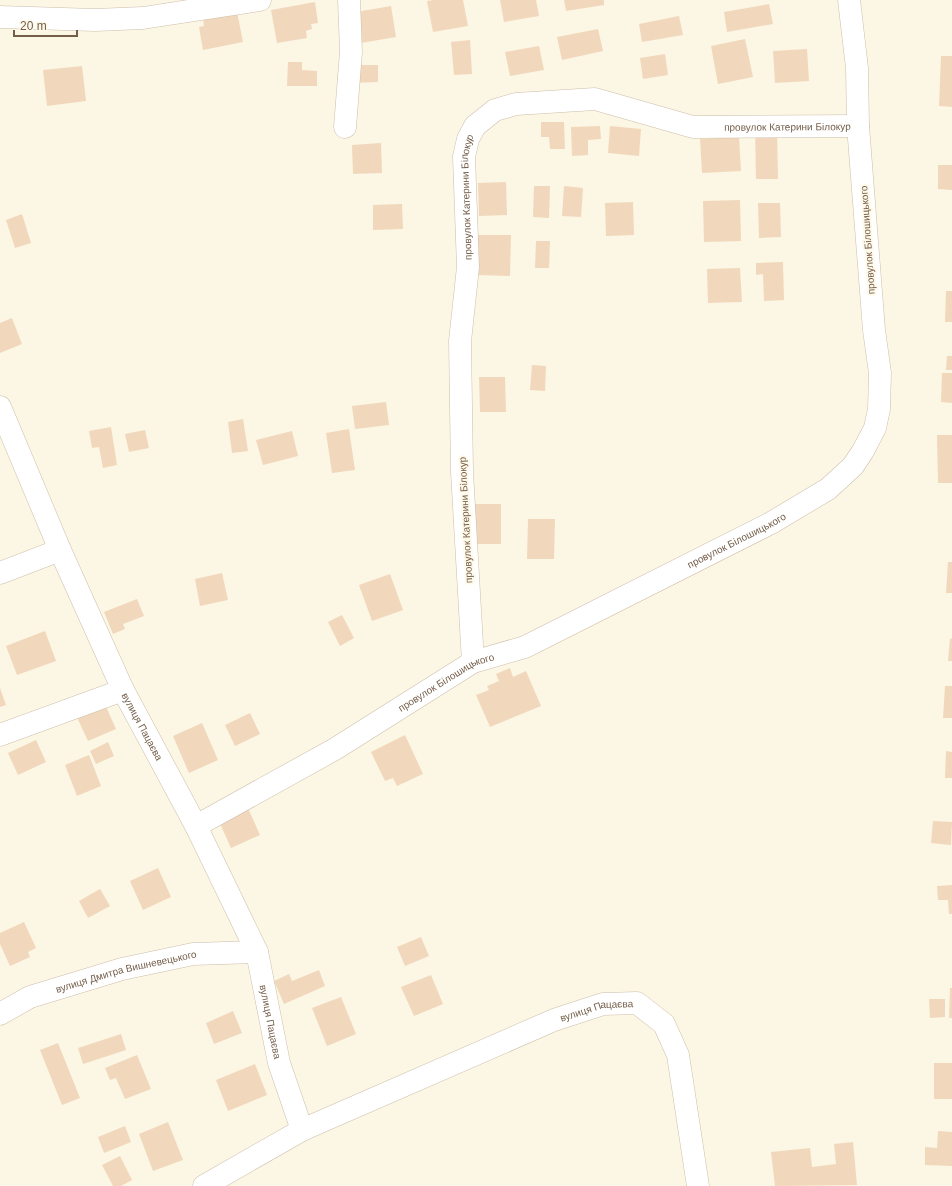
<svg xmlns="http://www.w3.org/2000/svg" width="952" height="1186" viewBox="0 0 952 1186" font-family="Arial,sans-serif">
<style>
.building{fill:#f1d8bc}
.lines{fill:none;stroke-linecap:round;stroke-linejoin:round}
.minor-casing{stroke:#cdbeab;stroke-width:23}
.minor{stroke:#fff;stroke-width:22}
.labels{text-anchor:middle;stroke-width:4;stroke-linejoin:round;paint-order:stroke}
.street-label{font-size:10px;fill:#745e4a;stroke:#fff9ea}
</style>
<rect width="100%" height="100%" fill="#fcf6e4"/>
<g class="building">
<polygon points="434,0 463,0 468,26 433,32 427,1"/>
<polygon points="500,0 536,0 539,16 504,22"/>
<polygon points="564,0 604,0 604,5 566,11"/>
<polygon points="315,2 318,23 311,24 312,29 306,31 307,38 277,43 271,10"/>
<polygon points="769,4 773,24 727,32 724,12"/>
<polygon points="391,6 396,37 361,43 356,12"/>
<polygon points="237,12 243,42 203,50 199,27 204,26 203,18"/>
<polygon points="679,16 683,35 642,42 639,24"/>
<polygon points="598,29 603,51 562,60 557,37"/>
<polygon points="745,39 753,77 718,84 711,46"/>
<polygon points="470,40 472,74 454,75 451,42"/>
<polygon points="539,46 544,70 510,76 505,52"/>
<polygon points="807,49 809,81 775,83 773,51"/>
<polygon points="665,54 668,75 643,79 640,58"/>
<polygon points="941,56 952,56 952,107 939,106"/>
<polygon points="288,62 302,62 302,70 317,71 317,86 287,86"/>
<polygon points="352,65 378,65 378,82 353,83"/>
<polygon points="82,66 86,101 47,106 43,70"/>
<polygon points="541,122 564,122 565,149 550,149 549,137 541,137"/>
<polygon points="600,126 601,139 588,140 588,155 572,156 571,127"/>
<polygon points="610,126 641,129 639,156 608,153"/>
<polygon points="777,128 778,179 756,179 755,129"/>
<polygon points="739,137 741,171 702,173 700,139"/>
<polygon points="381,143 382,173 353,174 352,145"/>
<polygon points="938,165 952,165 952,190 938,189"/>
<polygon points="506,182 507,215 479,216 478,183"/>
<polygon points="534,186 550,186 549,218 533,217"/>
<polygon points="564,186 583,188 581,217 562,216"/>
<polygon points="740,200 741,241 704,242 703,201"/>
<polygon points="633,202 634,235 606,236 605,203"/>
<polygon points="758,203 780,203 781,237 759,238"/>
<polygon points="402,204 403,229 373,230 373,205"/>
<polygon points="22,214 31,243 15,248 6,220"/>
<polygon points="478,235 511,235 510,276 478,275"/>
<polygon points="536,241 550,241 549,268 535,268"/>
<polygon points="783,262 784,300 764,301 763,274 756,275 756,263"/>
<polygon points="740,268 742,302 708,303 707,269"/>
<polygon points="946,291 952,291 952,322 945,322"/>
<polygon points="12,318 22,344 0,353 0,323"/>
<polygon points="947,356 952,356 952,370 946,370"/>
<polygon points="532,365 546,366 545,391 530,390"/>
<polygon points="942,373 952,373 952,403 941,402"/>
<polygon points="479,377 505,377 506,412 480,412"/>
<polygon points="386,402 389,425 355,429 352,406"/>
<polygon points="243,419 248,451 232,453 228,422"/>
<polygon points="111,427 117,465 103,468 99,447 92,448 89,431"/>
<polygon points="349,429 355,470 332,473 326,433"/>
<polygon points="145,430 149,448 129,452 125,434"/>
<polygon points="292,431 298,456 263,465 256,440"/>
<polygon points="937,435 952,435 952,483 938,483"/>
<polygon points="475,504 501,504 501,544 474,544"/>
<polygon points="528,519 555,519 554,559 527,559"/>
<polygon points="948,562 952,562 952,593 946,593"/>
<polygon points="222,573 228,600 200,606 195,579"/>
<polygon points="390,574 403,610 372,621 359,585"/>
<polygon points="137,599 144,616 123,624 125,629 113,634 104,612"/>
<polygon points="342,615 354,638 340,646 328,622"/>
<polygon points="45,631 56,661 17,675 6,646"/>
<polygon points="950,638 952,639 952,661 948,661"/>
<polygon points="510,668 513,677 526,671 541,706 490,727 476,695 489,690 487,686 499,681 496,674"/>
<polygon points="945,686 952,686 952,718 943,718"/>
<polygon points="0,688 6,705 0,707"/>
<polygon points="103,700 116,729 88,741 75,713"/>
<polygon points="250,713 260,734 235,746 225,725"/>
<polygon points="202,723 218,760 189,773 173,736"/>
<polygon points="405,735 423,774 397,786 393,778 385,781 371,752"/>
<polygon points="36,740 46,762 18,775 8,753"/>
<polygon points="108,742 114,756 96,764 90,751"/>
<polygon points="946,751 952,752 952,778 945,778"/>
<polygon points="89,755 101,786 77,796 65,765"/>
<polygon points="247,806 260,835 231,848 218,819"/>
<polygon points="933,821 952,822 951,845 931,843"/>
<polygon points="158,868 171,897 143,910 130,881"/>
<polygon points="952,885 952,914 949,914 948,900 938,900 937,886"/>
<polygon points="100,889 110,906 88,918 79,901"/>
<polygon points="24,922 36,948 28,952 30,957 10,966 0,944 0,933"/>
<polygon points="421,937 429,956 405,966 397,947"/>
<polygon points="319,970 325,986 284,1004 274,981 289,974 292,981"/>
<polygon points="431,975 443,1004 414,1016 401,987"/>
<polygon points="950,988 952,988 952,1018 949,1018"/>
<polygon points="341,997 356,1034 327,1046 312,1008"/>
<polygon points="929,999 945,999 945,1017 930,1018"/>
<polygon points="233,1011 242,1033 214,1044 206,1023"/>
<polygon points="121,1034 126,1050 83,1064 78,1048"/>
<polygon points="58,1043 80,1098 62,1105 40,1050"/>
<polygon points="137,1055 151,1089 125,1099 116,1078 110,1080 105,1068"/>
<rect x="934" y="1063" width="18" height="36"/>
<polygon points="255,1064 267,1095 228,1111 216,1080"/>
<polygon points="168,1122 183,1160 153,1171 139,1134"/>
<polygon points="125,1126 131,1142 104,1153 98,1137"/>
<polygon points="938,1131 952,1132 952,1166 925,1165 925,1147 937,1148"/>
<polygon points="853,1142 857,1185 775,1186 771,1152 810,1148 812,1167 836,1164 834,1144"/>
<polygon points="120,1156 132,1180 121,1186 113,1186 102,1165"/>
</g>
<g class="lines">
<defs>
<g id="minor">
<polyline points="0,17 95,20 143,18 260,0"/>
<polyline points="345,127 351,52 349,0"/>
<path id="s1" d="M0,407L60,550L123,690L196,826L257,952L279,1063L302,1130L554,1020L603,1004L637,1003L664,1024L678,1055L698,1186"/>
<polyline points="0,573 60,550"/>
<path id="s2" d="M473,662L462,472L460,341L468,267L464,157L468,139L475,126L495,110L516,104L595,99L693,127L858,126"/>
<polyline points="0,735 123,690"/>
<path id="s3" d="M196,826L335,749L473,662L525,647L771,523L828,489L853,466L863,451L875,428L879,409L880,373L874,330L858,126L857,68L849,0"/>
<path id="s4" d="M0,1014L30,997L122,969L193,954L257,952"/>
<polyline points="204,1186 302,1130"/>
</g>
</defs>
<use href="#minor" class="minor-casing"/>
<use href="#minor" class="minor"/>
</g>
<g class="labels">
<g class="street-label">
<text dy="4" stroke="none"><textPath href="#s2" startOffset="862">провулок Катерини Білокур</textPath></text>
<text dy="4" stroke="none"><textPath href="#s2" startOffset="466">провулок Катерини Білокур</textPath></text>
<text transform="translate(867 240) rotate(-94)" y="4">провулок Білошицького</text>
<text transform="translate(465 520) rotate(-93)" y="4">провулок Катерини Білокур</text>
<text dy="4" stroke="none"><textPath href="#s3" startOffset="613">провулок Білошицького</textPath></text>
<text dy="4" stroke="none"><textPath href="#s3" startOffset="289">провулок Білошицького</textPath></text>
<text dy="4" stroke="none"><textPath href="#s1" startOffset="350">вулиця Пацаєва</textPath></text>
<text dy="4" stroke="none"><textPath href="#s4" startOffset="134">вулиця Дмитра Вишневецького</textPath></text>
<text dy="4" stroke="none"><textPath href="#s1" startOffset="1106">вулиця Пацаєва</textPath></text>
<text dy="4" stroke="none"><textPath href="#s1" startOffset="674">вулиця Пацаєва</textPath></text>
</g>
</g>
<path d="M14 30v6h63v-6" fill="none" stroke="#745e4a" stroke-width="2"/>
<text x="20" y="30" font-size="12" fill="#745e4a" stroke="#fff9ea" stroke-width="3" paint-order="stroke">20 m</text>
</svg>
